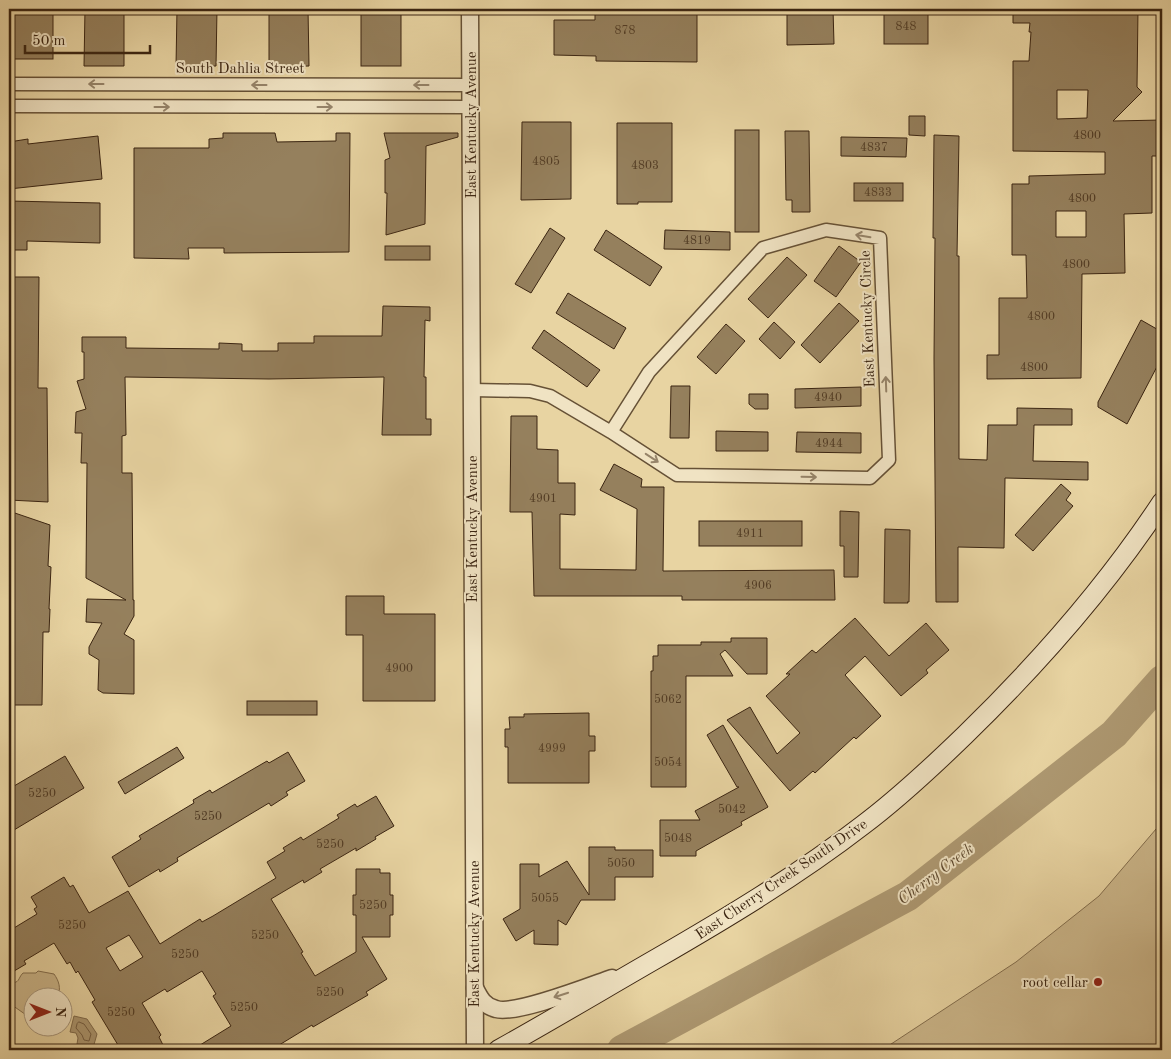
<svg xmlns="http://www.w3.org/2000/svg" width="1171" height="1059" viewBox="0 0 1171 1059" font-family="'Old Standard TT',serif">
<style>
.green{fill:#cbb68a;stroke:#836e4e}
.water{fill:#ad9871;stroke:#7f6a4b}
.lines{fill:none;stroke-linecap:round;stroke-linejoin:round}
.shore{stroke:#745e42;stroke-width:1}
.river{stroke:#ad9871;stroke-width:30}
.building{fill:#95805d;stroke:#3b2512;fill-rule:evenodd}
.minor-casing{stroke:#665136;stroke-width:15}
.tertiary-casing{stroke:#665136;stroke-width:19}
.secondary-casing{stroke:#3b2512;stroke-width:21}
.minor{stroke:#f0e3c3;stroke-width:12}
.tertiary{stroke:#f0e3c3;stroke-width:16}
.secondary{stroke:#f0e3c3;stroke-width:19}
.oneway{stroke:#96846a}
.poi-dot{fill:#8f2418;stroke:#f0e3c3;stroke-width:2}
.labels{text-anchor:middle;stroke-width:4;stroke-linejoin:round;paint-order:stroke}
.number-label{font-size:12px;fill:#523c25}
.street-label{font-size:15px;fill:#3b2512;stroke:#f0e3c3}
.poi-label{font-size:15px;fill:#3b2512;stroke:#f0e3c3;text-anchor:end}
.water-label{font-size:16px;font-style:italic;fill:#5d482e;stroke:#f0e3c3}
</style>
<rect width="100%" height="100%" fill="#e8d4a2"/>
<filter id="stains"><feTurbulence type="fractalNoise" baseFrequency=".004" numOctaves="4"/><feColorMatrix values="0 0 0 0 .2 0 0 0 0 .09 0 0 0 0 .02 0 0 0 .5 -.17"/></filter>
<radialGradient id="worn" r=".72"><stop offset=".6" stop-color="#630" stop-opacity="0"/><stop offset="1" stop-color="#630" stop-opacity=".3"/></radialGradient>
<g class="green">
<polygon points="1162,822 1162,1050 882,1050 1016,962 1099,896"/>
<path d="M38,971L54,974C59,981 61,988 58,996H32V1019L9,1003V983C21,983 17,979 23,973H36Z"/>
</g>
<polygon class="water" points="74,1016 87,1019 97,1034 93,1048 77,1044 78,1038 76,1033 70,1032"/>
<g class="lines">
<polygon class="shore" points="79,1022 84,1024 91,1034 89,1041 84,1040 82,1035 76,1028 77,1024"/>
<polyline class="river" points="622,1050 908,896 1114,734 1162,680"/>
</g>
<g class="building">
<rect x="9" y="9" width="44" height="50"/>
<polygon points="85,9 124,9 124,66 84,66"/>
<polygon points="177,9 217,9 216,66 176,66"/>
<polygon points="269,9 308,9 309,66 269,67"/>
<rect x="361" y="9" width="40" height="57"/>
<polygon points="595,9 697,9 697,62 596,61 596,56 554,55 554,20 595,20"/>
<polygon points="787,9 833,9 834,44 787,45"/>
<rect x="884" y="9" width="44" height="35"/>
<path d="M1013,9H1138L1137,87L1142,92L1113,121L1162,120V156H1152V213L1124,214L1125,273L1082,274L1081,378L987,379V355H999V298H1027L1026,255H1012V184H1029V176L1105,174V152L1013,151V61H1029L1031,32H1029L1030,23H1013ZM1057,90H1088L1087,118L1057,119ZM1056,211H1086V237H1056Z"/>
<polygon points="909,116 925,116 925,136 909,135"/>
<polygon points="522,122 571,122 571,199 521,200"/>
<polygon points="617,123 672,123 672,202 638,202 638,204 617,204"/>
<rect x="735" y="130" width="24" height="102"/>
<polygon points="785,131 809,131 810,212 792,212 792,200 786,200"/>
<polygon points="223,133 275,133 277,142 336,141 336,133 350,133 349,252 224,253 224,248 188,248 189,259 134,258 134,148 209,148 209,139 223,138"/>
<polygon points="384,133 458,133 458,137 426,146 425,224 386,235 387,193 385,193 385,160 390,158"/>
<polygon points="934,135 959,136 957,256 959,256 959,459 987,460 988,425 1017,425 1017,408 1072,409 1072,425 1034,425 1033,461 1088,462 1088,480 1005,478 1004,548 958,547 958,602 936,602 934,358 935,238 933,238"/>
<polygon points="98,136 102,179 9,189 9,142 28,139 28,144"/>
<polygon points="841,137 907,138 906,157 841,156"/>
<rect x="854" y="183" width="49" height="18"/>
<polygon points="9,201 100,203 100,243 27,241 27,250 9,250"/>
<polygon points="550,228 565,238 531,293 515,284"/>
<polygon points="606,230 662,267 650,286 594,250"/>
<polygon points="665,230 730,232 730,250 664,249"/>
<rect x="385" y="246" width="45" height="14"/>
<polygon points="839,246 861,262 836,297 814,281"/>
<polygon points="787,257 807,275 768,318 748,299"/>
<polygon points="9,277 39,277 38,388 47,388 48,502 9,500"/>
<polygon points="568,293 626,328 614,349 556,313"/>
<polygon points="839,303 859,321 820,363 801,345"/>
<polygon points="383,306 430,307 430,321 425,320 424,377 426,377 426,419 431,419 431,435 382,435 384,377 269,379 125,377 126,435 122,436 122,473 132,473 133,600 134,600 134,616 124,634 134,640 134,694 103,693 98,690 99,660 89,654 89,647 102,623 86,622 87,599 126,600 86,578 87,463 81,463 82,433 75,433 76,412 86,409 77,381 84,379 84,352 82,352 82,337 126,337 126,348 219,349 219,343 242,344 242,351 278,351 278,343 314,343 314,336 382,336"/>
<polygon points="1141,320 1162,332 1162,357 1127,424 1098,407 1098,402"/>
<polygon points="774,322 795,342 780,359 759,339"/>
<polygon points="726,324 745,341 716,374 697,357"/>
<polygon points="544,330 600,370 587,387 532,348"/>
<polygon points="671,386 690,386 689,438 670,438"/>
<polygon points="861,387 861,406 795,408 795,389"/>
<polygon points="749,394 768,394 768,409 755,409 749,404"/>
<polygon points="511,416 537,416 537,449 558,450 558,483 575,483 575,515 560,514 560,569 636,570 637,509 600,490 614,464 642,479 641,487 664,487 663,571 834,570 835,600 682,600 682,596 534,596 532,512 510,512"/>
<polygon points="716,431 768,432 768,451 716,451"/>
<polygon points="797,432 861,433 861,453 796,452"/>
<polygon points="1061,484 1071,493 1066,500 1073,506 1033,551 1015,535"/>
<polygon points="9,511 50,525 48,566 51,567 49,609 50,609 49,632 43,632 42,705 9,705"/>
<polygon points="840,511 859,512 858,577 844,577 844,546 840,546"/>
<rect x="699" y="521" width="103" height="25"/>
<polygon points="885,529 910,530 909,602 907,602 908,603 884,603"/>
<polygon points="346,596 384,596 384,614 435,614 435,701 363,701 363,635 346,635"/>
<polygon points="855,618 889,656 926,623 949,650 926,670 928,673 901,696 865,656 845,675 881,716 856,739 854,737 815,773 813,771 790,791 727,720 750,707 777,754 800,733 766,696 790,674 786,674 812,650 816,653"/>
<polygon points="731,638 767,638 767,674 747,674 725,650 720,654 733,676 686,676 686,787 651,787 651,671 653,671 653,656 658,656 658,645 701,645 701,642 731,642"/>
<rect x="247" y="701" width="70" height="14"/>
<polygon points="589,713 589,736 595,736 595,751 589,751 589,783 508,783 508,747 505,747 505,729 510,729 509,717 524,717 524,714"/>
<polygon points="723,725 768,807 741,822 742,825 696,851 696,856 660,856 660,820 700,820 695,811 739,787 737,787 707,735"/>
<polygon points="177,747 184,758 125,794 118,782"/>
<polygon points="288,752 305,781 286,792 288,795 271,806 269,803 177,858 178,861 160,872 159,869 129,887 112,857 141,839 139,836 194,803 193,800 210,790 212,793 267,761 269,763"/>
<polygon points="65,756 84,788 9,833 9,789"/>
<path d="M376,796L394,826L375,837L376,839L356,851V848L320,869L322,872L304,883L303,880L271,899L303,952L301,953L315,976L356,952V915H353V895H356V869H380V873H390V895H393V915H390V937H362L387,979L366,992L368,995L313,1027L312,1025L271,1050H192L231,1026L213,996L216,994L202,971L167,992L165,989L142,1003L161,1035L159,1037L163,1045L155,1050H121L92,1002L95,1000L78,971L76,973L70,962L67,964L54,943L24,961L26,964L9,974V931L37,914L34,909L37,907L31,897L64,877L70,887L73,885L89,913L128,891L160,944L200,919L202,922L213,916L276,878L267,862L285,851L283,848L301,837L303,840L339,818L337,815L355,804L357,807ZM129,935L143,957L120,971L106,948Z"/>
<polygon points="589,847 615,847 615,850 653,850 653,877 615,877 615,900 581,900 566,925 558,920 558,945 534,944 534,930 516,941 503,919 520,909 520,864 539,864 539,877 567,861 589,895"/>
</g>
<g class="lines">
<defs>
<g id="minor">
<polyline points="9,84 470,85"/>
<polyline points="9,106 470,107"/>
<polyline points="472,390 530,391 550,396 611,432 677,475 870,478 889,460 880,238 826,230 763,248 649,372 611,432"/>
</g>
<g id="tertiary">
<polyline points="470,9 475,1050"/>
<path d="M475,988C480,998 484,1006 496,1009C516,1015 589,986 612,978"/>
</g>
<path id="secondary" d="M498,1050C550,1021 602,990 654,960C725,919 797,876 863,825C899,798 932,767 965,735C1038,664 1106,587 1162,502"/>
</defs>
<use href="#minor" class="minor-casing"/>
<use href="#tertiary" class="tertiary-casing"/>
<use href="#secondary" class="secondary-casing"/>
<use href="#minor" class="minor"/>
<use href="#tertiary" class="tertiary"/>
<use href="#secondary" class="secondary"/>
</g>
<defs><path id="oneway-shaft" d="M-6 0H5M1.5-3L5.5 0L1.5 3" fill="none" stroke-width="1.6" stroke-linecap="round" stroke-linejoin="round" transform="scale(1.25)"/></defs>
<g class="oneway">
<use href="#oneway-shaft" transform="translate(96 84) rotate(-180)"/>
<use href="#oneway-shaft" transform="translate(259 85) rotate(-180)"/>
<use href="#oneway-shaft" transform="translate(421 85) rotate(-180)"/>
<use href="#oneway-shaft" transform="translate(162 107)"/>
<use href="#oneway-shaft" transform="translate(325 107)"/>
<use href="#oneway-shaft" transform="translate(863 236) rotate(-171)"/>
<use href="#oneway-shaft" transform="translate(886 384) rotate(-92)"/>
<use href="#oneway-shaft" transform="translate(652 458) rotate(33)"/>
<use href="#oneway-shaft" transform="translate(809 477) rotate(1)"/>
<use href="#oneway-shaft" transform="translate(561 995) rotate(162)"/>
</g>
<circle class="poi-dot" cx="1098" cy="982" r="5"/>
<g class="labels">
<g class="number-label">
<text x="906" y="30">848</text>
<text x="625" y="34">878</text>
<text x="1087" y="139">4800</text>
<text x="874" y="151">4837</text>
<text x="546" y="165">4805</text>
<text x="645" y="169">4803</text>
<text x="878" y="196">4833</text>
<text x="1082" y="202">4800</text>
<text x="697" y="244">4819</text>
<text x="1076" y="268">4800</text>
<text x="1041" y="320">4800</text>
<text x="1034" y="371">4800</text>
<text x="828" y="401">4940</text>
<text x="829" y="447">4944</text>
<text x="543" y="502">4901</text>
<text x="750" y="537">4911</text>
<text x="758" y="589">4906</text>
<text x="399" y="672">4900</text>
<text x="668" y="703">5062</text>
<text x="552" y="752">4999</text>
<text x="668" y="766">5054</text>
<text x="42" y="797">5250</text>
<text x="732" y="813">5042</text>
<text x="208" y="820">5250</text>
<text x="678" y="842">5048</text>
<text x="330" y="848">5250</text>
<text x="621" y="867">5050</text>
<text x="545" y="902">5055</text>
<text x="373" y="909">5250</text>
<text x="72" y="929">5250</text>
<text x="265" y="939">5250</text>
<text x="185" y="958">5250</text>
<text x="330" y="996">5250</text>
<text x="244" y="1011">5250</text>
<text x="121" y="1016">5250</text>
</g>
<g class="street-label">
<text x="240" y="73">South Dahlia Street</text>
<text transform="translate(471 125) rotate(-90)" y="5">East Kentucky Avenue</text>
<text transform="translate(867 319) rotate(-92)" y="5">East Kentucky Circle</text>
<text transform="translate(472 529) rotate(-90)" y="5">East Kentucky Avenue</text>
<text transform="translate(781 879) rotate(-34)" y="5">East Cherry Creek South Drive</text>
<text transform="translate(474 934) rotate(-90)" y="5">East Kentucky Avenue</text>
</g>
<g class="poi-label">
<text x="1088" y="987">root cellar</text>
</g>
<g class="water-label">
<text transform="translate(935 873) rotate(-37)" y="6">Cherry Creek</text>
</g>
</g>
<rect width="1171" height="1059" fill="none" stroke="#e8d4a2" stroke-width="30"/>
<rect x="10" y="10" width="1151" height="1039" fill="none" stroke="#3b2512" stroke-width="2.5"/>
<rect x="15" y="15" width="1141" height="1029" fill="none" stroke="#3b2512"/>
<g transform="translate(48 1012) rotate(90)"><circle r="24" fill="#f0e3c3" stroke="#a8977c"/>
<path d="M0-4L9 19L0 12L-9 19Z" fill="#8f2418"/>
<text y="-8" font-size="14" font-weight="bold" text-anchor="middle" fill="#3b2512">N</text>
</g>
<path d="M25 45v8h125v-8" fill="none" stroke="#3b2512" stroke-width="2.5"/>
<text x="32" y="45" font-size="15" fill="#3b2512" stroke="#f0e3c3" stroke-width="4" paint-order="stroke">50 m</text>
<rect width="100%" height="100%" filter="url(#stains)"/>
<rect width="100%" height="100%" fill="url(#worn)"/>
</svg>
